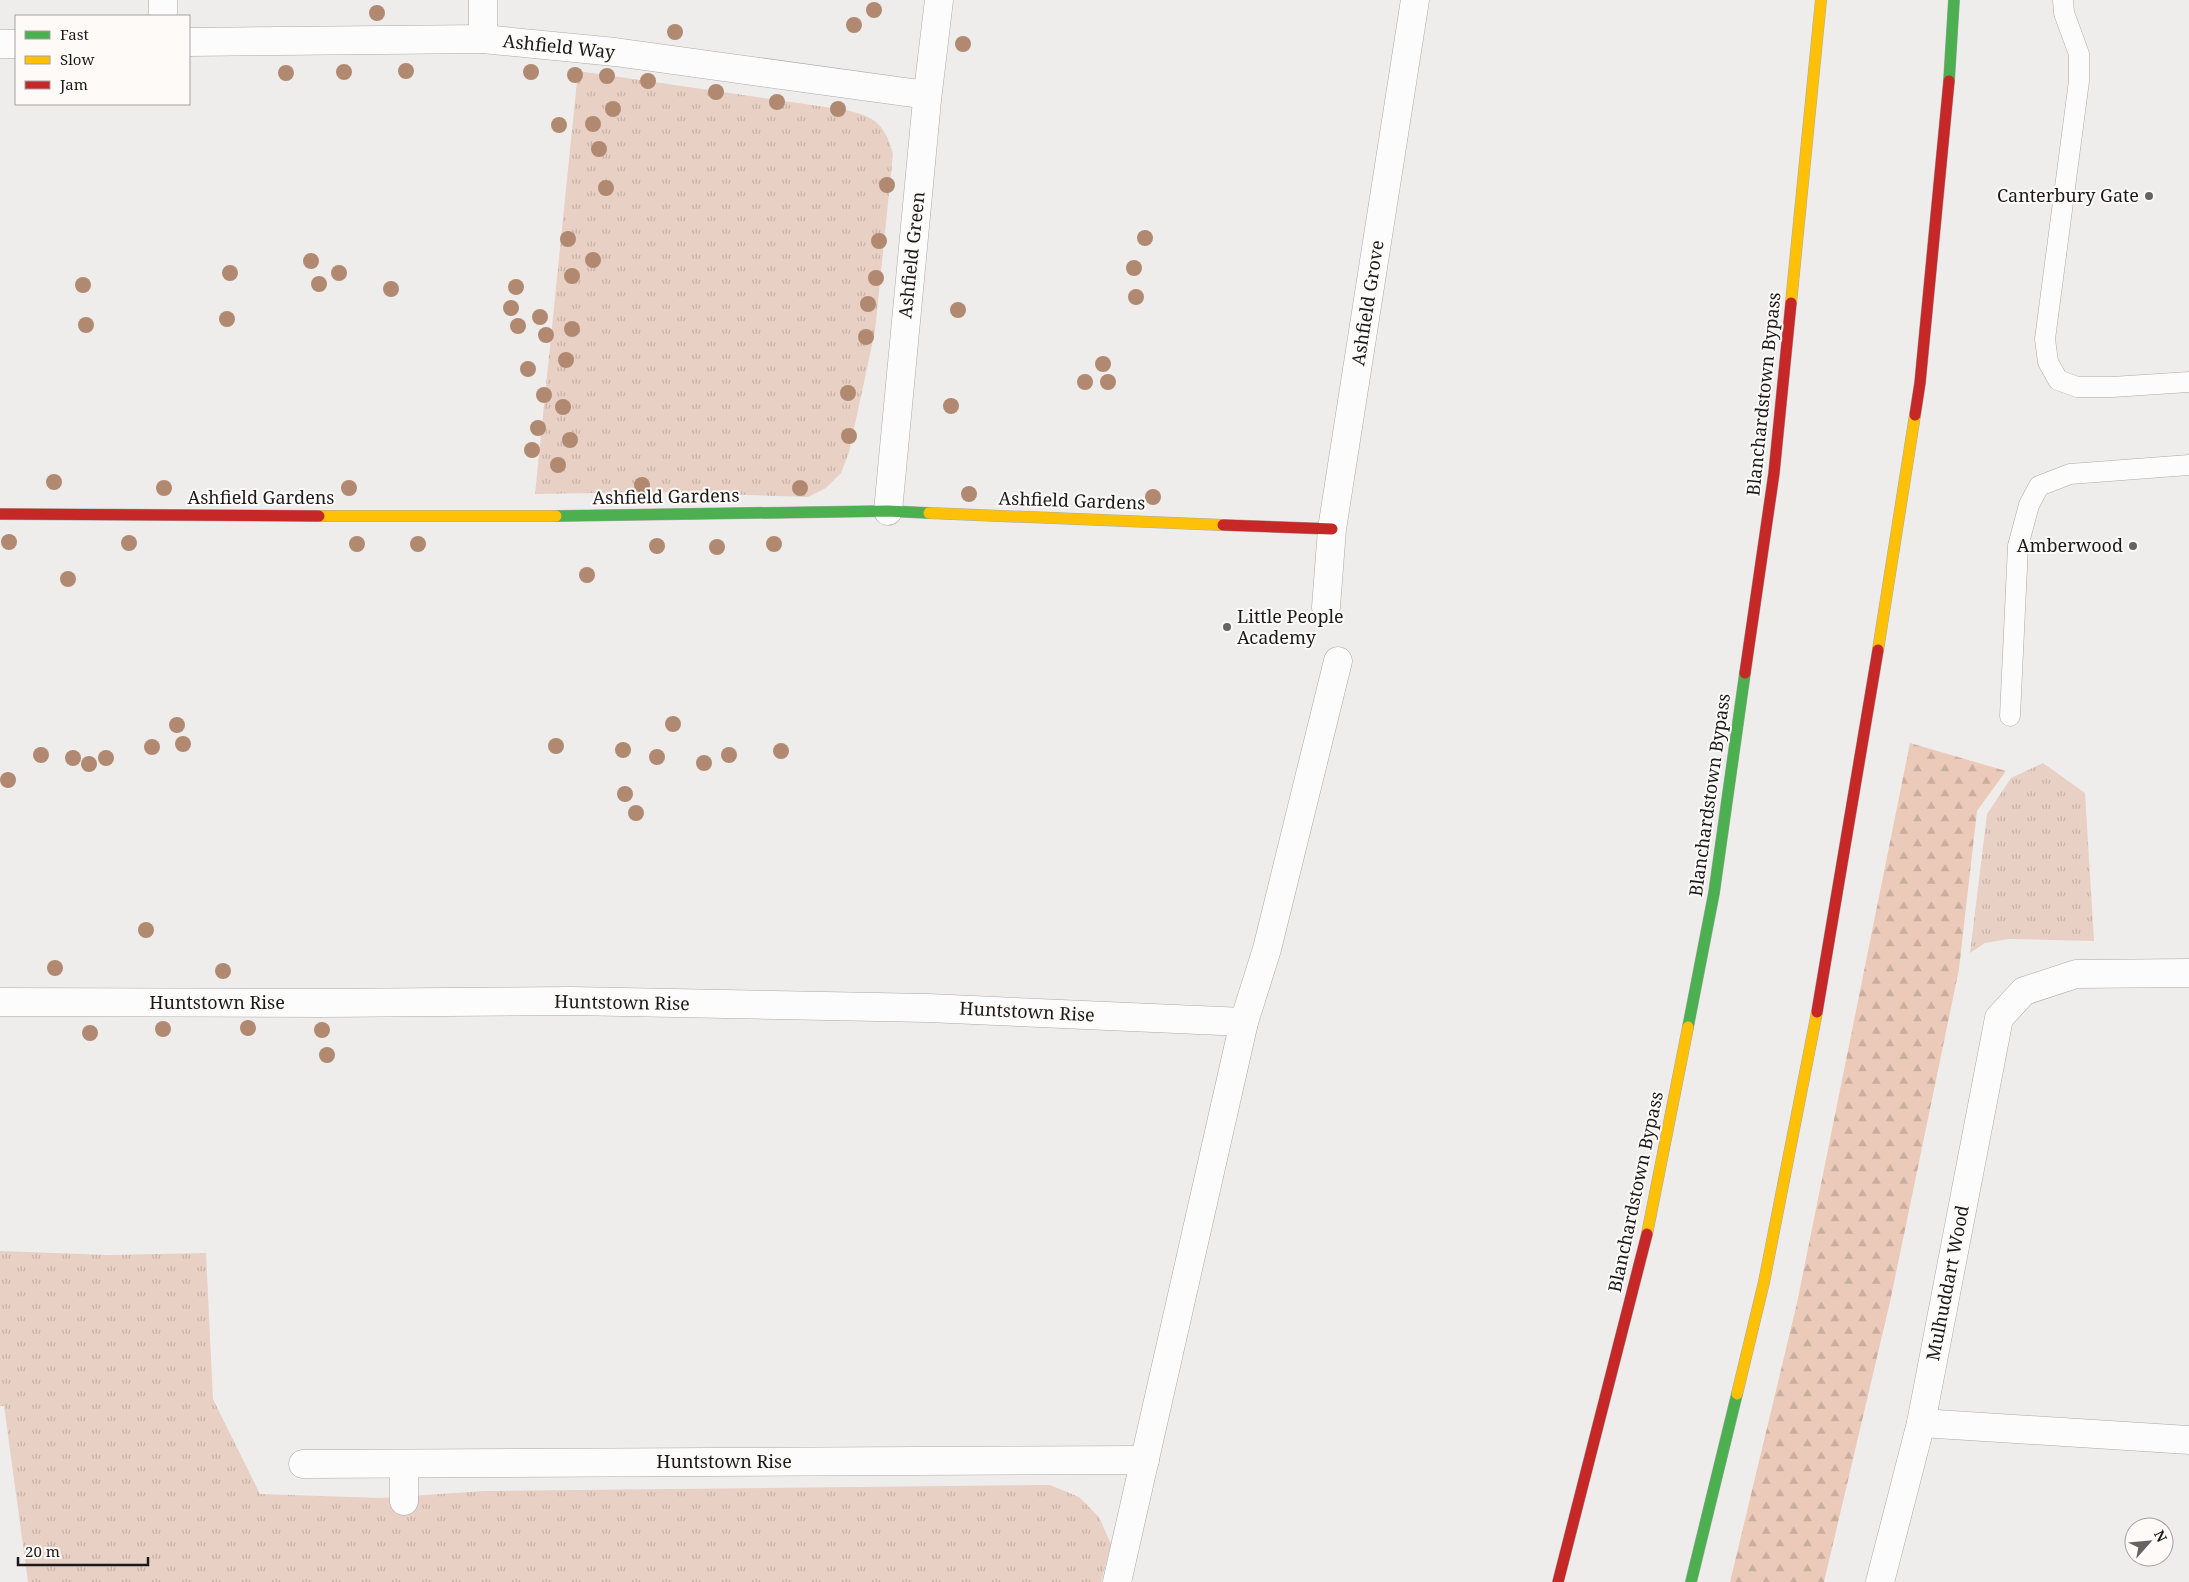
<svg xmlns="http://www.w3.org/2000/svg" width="2189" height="1582" viewBox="0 0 2189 1582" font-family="'Noto Serif',serif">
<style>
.grass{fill:url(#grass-tufts)}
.forest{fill:url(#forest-firs)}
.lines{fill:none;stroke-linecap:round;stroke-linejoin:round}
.lane-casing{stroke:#aaa9a8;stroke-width:21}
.street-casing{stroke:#aaa9a8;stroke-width:29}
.fast-casing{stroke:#aaa9a8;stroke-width:12}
.slow-casing{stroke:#aaa9a8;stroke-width:12}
.jam-casing{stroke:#aaa9a8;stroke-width:12}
.lane{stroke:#fdfcfc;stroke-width:20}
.street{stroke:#fdfcfc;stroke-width:28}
.fast{stroke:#4caf50;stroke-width:11}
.slow{stroke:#ffc107;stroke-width:11}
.jam{stroke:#c62828;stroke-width:11}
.tree{fill:#b08970}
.poi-dot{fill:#656464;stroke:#fdfaf8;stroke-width:2}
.labels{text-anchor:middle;stroke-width:4;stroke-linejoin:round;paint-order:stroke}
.street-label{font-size:18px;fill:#1b1a1a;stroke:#fdfaf8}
.poi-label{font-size:18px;fill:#1b1a1a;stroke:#fdfaf8;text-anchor:end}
</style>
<defs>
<pattern id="grass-tufts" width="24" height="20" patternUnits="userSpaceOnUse" patternTransform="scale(1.25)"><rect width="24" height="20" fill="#e8d0c4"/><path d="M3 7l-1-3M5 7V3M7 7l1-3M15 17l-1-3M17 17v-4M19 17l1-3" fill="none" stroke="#c6b2a8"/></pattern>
<pattern id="forest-firs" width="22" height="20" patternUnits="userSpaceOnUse" patternTransform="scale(1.25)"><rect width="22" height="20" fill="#ebcab9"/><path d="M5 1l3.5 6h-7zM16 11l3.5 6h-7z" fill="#c9ad9e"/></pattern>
</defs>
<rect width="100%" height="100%" fill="#efedec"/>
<g class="grass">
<path d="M578,71L846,110C875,117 885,124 893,154L875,331L849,452L841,473L826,488L808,497L654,492L535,494Z"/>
<polygon points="2043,763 2085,793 2094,941 2009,939 1985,943 1970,953 1987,814 2011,778"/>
<polygon points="0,1251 108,1255 206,1253 213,1399 260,1494 381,1498 484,1491 1050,1485 1079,1497 1099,1517 1111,1544 1101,1582 28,1582 4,1406 0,1406"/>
</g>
<polygon class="forest" points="1910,743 2006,771 1977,811 1959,969 1890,1302 1824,1582 1730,1582 1797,1303"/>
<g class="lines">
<defs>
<g id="lane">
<polyline points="2063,0 2064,13 2079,54 2079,81 2045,339 2048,362 2058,380 2077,387 2112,387 2189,382"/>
<polyline points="2010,716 2018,546 2029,505 2039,486 2070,474 2189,465"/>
</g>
<g id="street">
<polyline points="163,0 163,16"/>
<polyline points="483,39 483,0"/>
<polyline points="189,42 483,39 615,52 927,95"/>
<polyline points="0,44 16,44"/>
<polyline points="888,511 927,100 939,0"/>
<polyline points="1326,607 1332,529 1415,0"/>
<polyline points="0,1002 323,1003 571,1001 928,1008 1244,1022"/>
<polyline points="1921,1423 2189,1440"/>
<polyline points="303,1464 1145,1460"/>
<polyline points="404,1501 404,1464"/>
<polyline points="1117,1582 1244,1022 1267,949 1338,661"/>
<polyline points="1880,1582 1921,1423 1999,1018 2024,991 2076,974 2189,973"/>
</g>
<g id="fast">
<polyline points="1949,81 1954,0"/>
<polyline points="556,516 888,511 929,513"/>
<polyline points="1688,1027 1714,893 1745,673"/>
<polyline points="1691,1582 1737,1394"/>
</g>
<g id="slow">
<polyline points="1791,303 1821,0"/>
<polyline points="929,513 1223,525"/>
<polyline points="319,516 556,516"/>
<polyline points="1878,650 1915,415"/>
<polyline points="1647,1234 1688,1027"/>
<polyline points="1737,1394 1764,1282 1817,1012"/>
</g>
<g id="jam">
<polyline points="1915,415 1920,383 1949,81"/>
<polyline points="0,514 319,516"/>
<polyline points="1223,525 1332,529"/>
<polyline points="1745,673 1774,473 1791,303"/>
<polyline points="1817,1012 1878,650"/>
<polyline points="1558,1582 1647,1234"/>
</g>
</defs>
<use href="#lane" class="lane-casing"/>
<use href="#street" class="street-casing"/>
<use href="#fast" class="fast-casing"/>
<use href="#slow" class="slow-casing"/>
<use href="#jam" class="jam-casing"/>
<use href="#lane" class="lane"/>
<use href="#street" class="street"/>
<use href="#fast" class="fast"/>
<use href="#slow" class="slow"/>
<use href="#jam" class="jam"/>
</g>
<g class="tree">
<circle cx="874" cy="10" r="8"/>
<circle cx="377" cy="13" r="8"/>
<circle cx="854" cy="25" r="8"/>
<circle cx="675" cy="32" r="8"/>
<circle cx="963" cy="44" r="8"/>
<circle cx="406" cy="71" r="8"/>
<circle cx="344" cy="72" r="8"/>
<circle cx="531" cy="72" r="8"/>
<circle cx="286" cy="73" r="8"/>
<circle cx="575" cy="75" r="8"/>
<circle cx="607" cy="76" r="8"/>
<circle cx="648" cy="81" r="8"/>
<circle cx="716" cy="92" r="8"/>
<circle cx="777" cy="102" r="8"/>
<circle cx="613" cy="109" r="8"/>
<circle cx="838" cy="109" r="8"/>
<circle cx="593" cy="124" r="8"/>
<circle cx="559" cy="125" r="8"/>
<circle cx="599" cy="149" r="8"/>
<circle cx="887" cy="185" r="8"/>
<circle cx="606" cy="188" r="8"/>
<circle cx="1145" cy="238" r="8"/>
<circle cx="568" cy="239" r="8"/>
<circle cx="879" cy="241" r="8"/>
<circle cx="593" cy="260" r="8"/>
<circle cx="311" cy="261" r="8"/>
<circle cx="1134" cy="268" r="8"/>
<circle cx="230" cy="273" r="8"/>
<circle cx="339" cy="273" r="8"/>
<circle cx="572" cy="276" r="8"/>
<circle cx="876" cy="278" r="8"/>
<circle cx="319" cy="284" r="8"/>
<circle cx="83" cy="285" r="8"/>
<circle cx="516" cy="287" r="8"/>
<circle cx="391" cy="289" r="8"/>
<circle cx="1136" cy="297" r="8"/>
<circle cx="868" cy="304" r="8"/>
<circle cx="511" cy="308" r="8"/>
<circle cx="958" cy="310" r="8"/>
<circle cx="540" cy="317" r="8"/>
<circle cx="227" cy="319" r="8"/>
<circle cx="86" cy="325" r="8"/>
<circle cx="518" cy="326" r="8"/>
<circle cx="572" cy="329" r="8"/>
<circle cx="546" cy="335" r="8"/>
<circle cx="866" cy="337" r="8"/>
<circle cx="566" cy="360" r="8"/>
<circle cx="1103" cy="364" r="8"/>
<circle cx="528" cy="369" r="8"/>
<circle cx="1085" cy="382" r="8"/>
<circle cx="1108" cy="382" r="8"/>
<circle cx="848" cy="393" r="8"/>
<circle cx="544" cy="395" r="8"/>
<circle cx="951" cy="406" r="8"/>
<circle cx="563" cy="407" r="8"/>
<circle cx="538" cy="428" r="8"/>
<circle cx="849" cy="436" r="8"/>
<circle cx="570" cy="440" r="8"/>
<circle cx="532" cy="450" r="8"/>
<circle cx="558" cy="465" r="8"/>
<circle cx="54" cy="482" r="8"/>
<circle cx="642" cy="485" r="8"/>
<circle cx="164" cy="488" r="8"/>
<circle cx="349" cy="488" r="8"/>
<circle cx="800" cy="488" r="8"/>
<circle cx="969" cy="494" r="8"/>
<circle cx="1153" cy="497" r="8"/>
<circle cx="9" cy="542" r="8"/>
<circle cx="129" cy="543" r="8"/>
<circle cx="357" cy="544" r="8"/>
<circle cx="418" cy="544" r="8"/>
<circle cx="774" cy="544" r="8"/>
<circle cx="657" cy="546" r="8"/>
<circle cx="717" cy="547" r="8"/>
<circle cx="587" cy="575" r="8"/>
<circle cx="68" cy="579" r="8"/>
<circle cx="673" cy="724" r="8"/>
<circle cx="177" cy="725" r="8"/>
<circle cx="183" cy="744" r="8"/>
<circle cx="556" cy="746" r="8"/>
<circle cx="152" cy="747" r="8"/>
<circle cx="623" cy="750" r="8"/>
<circle cx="781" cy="751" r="8"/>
<circle cx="41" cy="755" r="8"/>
<circle cx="729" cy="755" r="8"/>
<circle cx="657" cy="757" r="8"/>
<circle cx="73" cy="758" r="8"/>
<circle cx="106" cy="758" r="8"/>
<circle cx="704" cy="763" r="8"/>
<circle cx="89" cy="764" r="8"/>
<circle cx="8" cy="780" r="8"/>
<circle cx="625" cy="794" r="8"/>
<circle cx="636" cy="813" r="8"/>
<circle cx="146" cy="930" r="8"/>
<circle cx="55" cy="968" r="8"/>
<circle cx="223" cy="971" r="8"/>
<circle cx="248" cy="1028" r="8"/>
<circle cx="163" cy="1029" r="8"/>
<circle cx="322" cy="1030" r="8"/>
<circle cx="90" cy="1033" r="8"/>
<circle cx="327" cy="1055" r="8"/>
</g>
<g class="poi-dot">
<circle cx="2149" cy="196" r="5"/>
<circle cx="2133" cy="546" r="5"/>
<circle cx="1227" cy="627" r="5"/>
</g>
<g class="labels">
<g class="street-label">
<text transform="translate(559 47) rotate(6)" y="6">Ashfield Way</text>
<text transform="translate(912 255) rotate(-84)" y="6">Ashfield Green</text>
<text transform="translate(1368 303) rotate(-81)" y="6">Ashfield Grove</text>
<text transform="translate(1764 394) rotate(-84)" y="6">Blanchardstown Bypass</text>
<text transform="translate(666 497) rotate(-1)" y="6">Ashfield Gardens</text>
<text x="261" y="504">Ashfield Gardens</text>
<text transform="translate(1072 501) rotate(2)" y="6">Ashfield Gardens</text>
<text transform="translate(1710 795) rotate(-82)" y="6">Blanchardstown Bypass</text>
<text x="217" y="1009">Huntstown Rise</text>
<text transform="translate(622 1003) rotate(1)" y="6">Huntstown Rise</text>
<text transform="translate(1027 1012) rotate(3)" y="6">Huntstown Rise</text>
<text transform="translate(1636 1192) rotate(-78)" y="6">Blanchardstown Bypass</text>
<text transform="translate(1948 1283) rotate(-79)" y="6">Mulhuddart Wood</text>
<text x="724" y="1468">Huntstown Rise</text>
</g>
<g class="poi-label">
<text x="2139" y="202">Canterbury Gate</text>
<text x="2123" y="552">Amberwood</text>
<text x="1237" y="623" text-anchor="start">Little People<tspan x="1237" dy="21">Academy</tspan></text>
</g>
</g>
<rect x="15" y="15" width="175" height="90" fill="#fdfaf8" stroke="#a3a09f"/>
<rect x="25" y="31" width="25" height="8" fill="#4caf50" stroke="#a3a09f"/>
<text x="60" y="40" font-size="15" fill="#1b1a1a">Fast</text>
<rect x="25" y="56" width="25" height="8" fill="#ffc107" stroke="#a3a09f"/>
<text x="60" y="65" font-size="15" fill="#1b1a1a">Slow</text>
<rect x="25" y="81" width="25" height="8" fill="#c62828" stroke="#a3a09f"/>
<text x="60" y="90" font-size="15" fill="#1b1a1a">Jam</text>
<g transform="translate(2149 1542) rotate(63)"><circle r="24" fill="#fdfaf8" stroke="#a3a09f"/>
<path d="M0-4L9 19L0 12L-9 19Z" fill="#656464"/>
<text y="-8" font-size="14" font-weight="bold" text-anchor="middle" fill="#1b1a1a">N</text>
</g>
<path d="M18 1557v8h130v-8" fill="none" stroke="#1b1a1a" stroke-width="2.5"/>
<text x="25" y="1557" font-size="15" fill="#1b1a1a" stroke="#fdfaf8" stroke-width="4" paint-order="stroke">20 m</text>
</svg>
